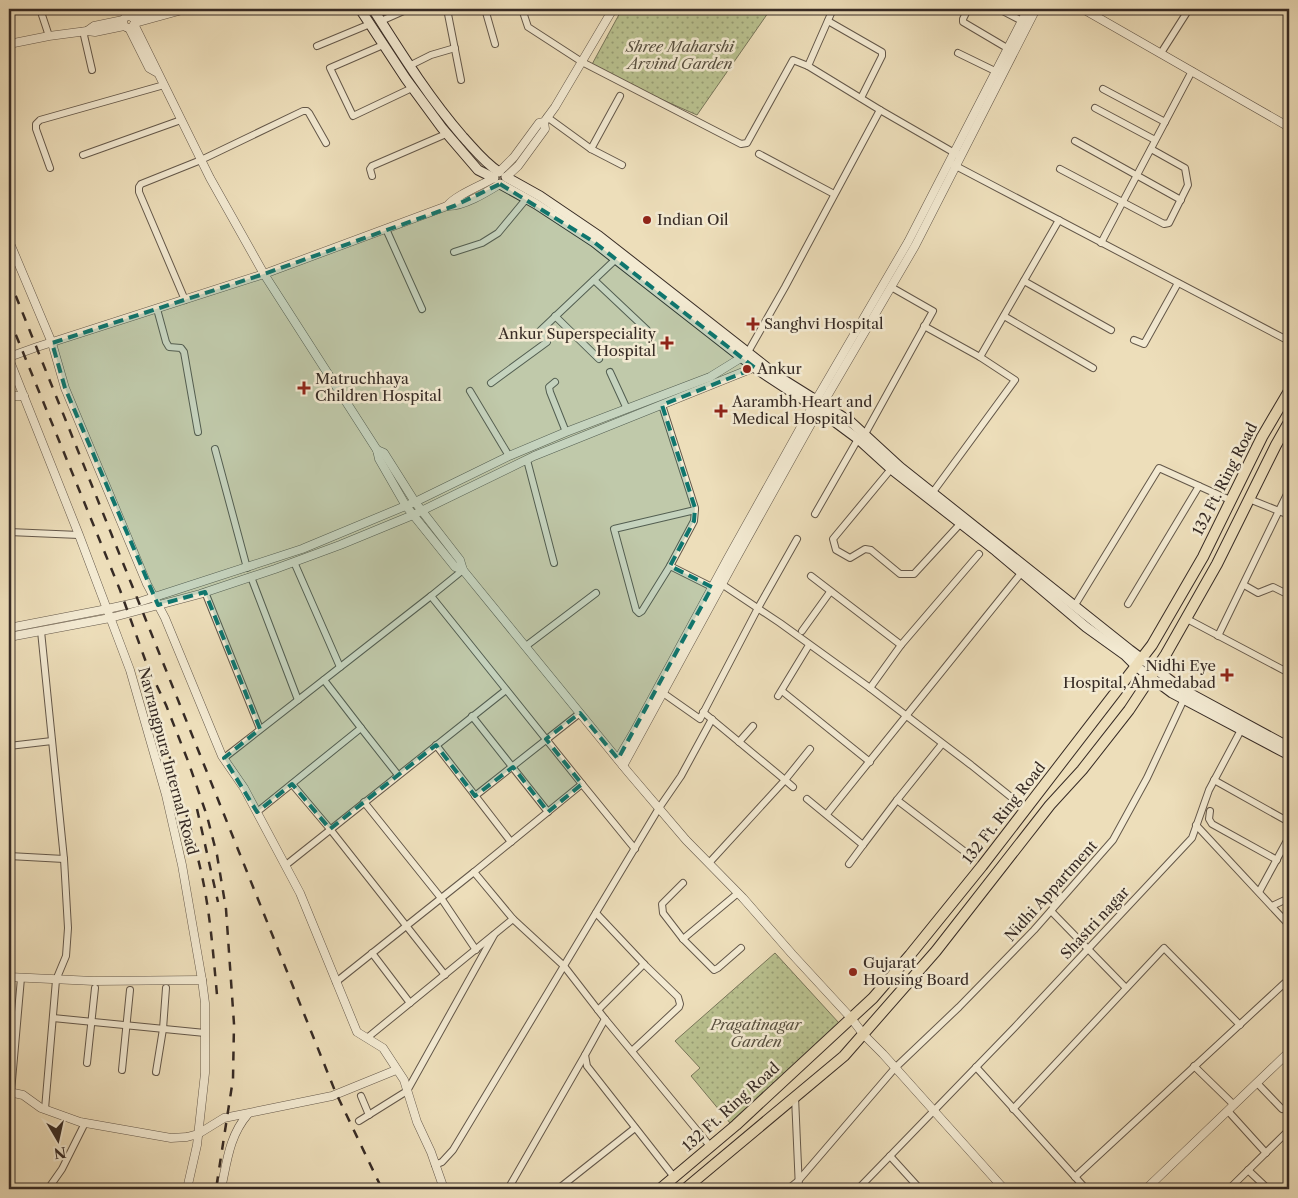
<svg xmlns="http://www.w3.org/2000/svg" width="1298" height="1198" viewBox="0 0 1298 1198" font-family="'Libre Caslon Text',serif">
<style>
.park{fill:url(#park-dots);stroke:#78765a}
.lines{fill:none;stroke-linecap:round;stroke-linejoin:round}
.minor-casing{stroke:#64584a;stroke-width:8}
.tertiary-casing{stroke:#64584a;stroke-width:9}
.secondary-casing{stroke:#372b25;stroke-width:11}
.primary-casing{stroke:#372b25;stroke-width:12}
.minor{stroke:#f3ead2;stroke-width:6}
.tertiary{stroke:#f3ead2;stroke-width:8}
.secondary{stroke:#f3ead2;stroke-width:9}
.primary{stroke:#eddeba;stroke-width:10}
.rail{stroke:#372b25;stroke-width:2.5;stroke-dasharray:9 9;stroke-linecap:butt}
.marked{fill:#0f766e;fill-opacity:0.2;stroke:#0f766e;stroke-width:4;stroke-dasharray:10 6;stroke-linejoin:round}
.poi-dot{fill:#8f2418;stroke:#f3ead2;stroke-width:2}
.labels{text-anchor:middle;stroke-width:5;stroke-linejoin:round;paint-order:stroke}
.park-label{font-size:15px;font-style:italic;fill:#585040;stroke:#f3ead2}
.poi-label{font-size:15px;fill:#372b25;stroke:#f3ead2;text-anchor:start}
.street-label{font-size:15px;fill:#372b25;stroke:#f3ead2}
</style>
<defs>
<pattern id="park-dots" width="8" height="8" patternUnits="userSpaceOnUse" patternTransform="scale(1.25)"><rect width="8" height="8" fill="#b9c18f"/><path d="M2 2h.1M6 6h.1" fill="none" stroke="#979d75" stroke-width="1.8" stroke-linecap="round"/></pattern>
</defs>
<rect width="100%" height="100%" fill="#eddeba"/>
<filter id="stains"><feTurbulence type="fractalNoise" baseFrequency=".004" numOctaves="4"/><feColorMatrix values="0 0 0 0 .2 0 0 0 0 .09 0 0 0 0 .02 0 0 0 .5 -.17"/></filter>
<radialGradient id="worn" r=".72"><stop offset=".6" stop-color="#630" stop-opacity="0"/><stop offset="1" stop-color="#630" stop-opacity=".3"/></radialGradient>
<g class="park">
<polygon points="622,9 759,9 768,13 697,115 590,68"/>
<polygon points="775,953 839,1023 730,1123 691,1076 700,1068 675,1041"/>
</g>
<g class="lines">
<defs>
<g id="minor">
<polyline points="40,9 49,36"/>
<polyline points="447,9 461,80"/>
<polyline points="485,9 495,44"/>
<polyline points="522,9 528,27 582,62 741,144 747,143 793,60 808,66"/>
<polyline points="833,9 808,66 880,110"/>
<polyline points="968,9 963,19 963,22 1007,48"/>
<polyline points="999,9 1022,21"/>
<polyline points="381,21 408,9"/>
<polyline points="828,21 882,52 882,56 861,98"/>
<polyline points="83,31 92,70"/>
<polyline points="383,45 330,68 353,116 412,88"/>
<polyline points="317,46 370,24"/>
<polyline points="958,53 995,71"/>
<polyline points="1161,53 1189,9"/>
<polyline points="409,66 431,55 455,48"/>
<polyline points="1103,89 1165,122"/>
<polyline points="1095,108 1155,140"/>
<polyline points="547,117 591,149 622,165"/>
<polyline points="1075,141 1181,200"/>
<polyline points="591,149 620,96"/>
<polyline points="759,154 834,194"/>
<polyline points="83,155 181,120"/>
<polyline points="952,164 1289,341"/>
<polyline points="50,168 36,129 36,124 40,120 164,85"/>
<polyline points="1060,169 1164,224 1169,223 1188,185 1185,168 1151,149"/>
<polyline points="372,176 370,169 372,166 446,134"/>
<polyline points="386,229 422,309"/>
<polyline points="1101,243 1192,71"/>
<polyline points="454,252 482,243 498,233 527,198"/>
<polyline points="594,280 647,330"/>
<polyline points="1024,281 1111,330"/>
<polyline points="185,300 139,192 139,187 141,184 201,160 303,111 307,111 309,113 326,143"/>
<polyline points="157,309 166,342 169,347 181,348 184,352 198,432"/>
<polyline points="555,316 599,359"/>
<polyline points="1004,316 1093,368"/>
<polyline points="924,326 980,357 1015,380 933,492"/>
<polyline points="1134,340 1144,344 1178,283"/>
<polyline points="748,352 785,287 880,110 958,155"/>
<polyline points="980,357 1059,220"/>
<polyline points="610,372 627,409"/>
<polyline points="555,382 549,387 550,392 566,432"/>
<polyline points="491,383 547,342 541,330 616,259"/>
<polyline points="470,391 509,456"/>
<polyline points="662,405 695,508 695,510 694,521 670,566 642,611 639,613 636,610 614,529 695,510"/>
<polyline points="865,434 933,311 891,287"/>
<polyline points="215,449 247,568"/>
<polyline points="527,460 554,563"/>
<polyline points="891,469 833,539 836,550 850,558 865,549 871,550 900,574 914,574 960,524"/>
<polyline points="1249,499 1289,515"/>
<polyline points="815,514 858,439"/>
<polyline points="9,532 79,535"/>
<polyline points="294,562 340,667"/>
<polyline points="670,566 712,587"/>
<polyline points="463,570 431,596 582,784"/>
<polyline points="811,576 901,645"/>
<polyline points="251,577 298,700"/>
<polyline points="720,583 780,623 870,688 971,765 1026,809"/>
<polyline points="1244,585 1258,593 1273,587 1289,595"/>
<polyline points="205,592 260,729"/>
<polyline points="1128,604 1199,486"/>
<polyline points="1075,605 1159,468 1230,500"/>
<polyline points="1187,619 1289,673"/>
<polyline points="41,631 64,859 68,928 66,956 56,980 45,1109"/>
<polyline points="802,631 830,592"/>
<polyline points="1218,636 1289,490"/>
<polyline points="526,646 596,593"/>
<polyline points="870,688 901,645 979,554"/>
<polyline points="782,691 870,762"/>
<polyline points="663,693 700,719 758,608 797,539"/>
<polyline points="778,696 809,645"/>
<polyline points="703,712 785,780 709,863"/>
<polyline points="472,716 548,812"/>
<polyline points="361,728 398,775"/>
<polyline points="739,742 753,726"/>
<polyline points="436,745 511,842"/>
<polyline points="9,746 52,741"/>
<polyline points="224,758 431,596"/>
<polyline points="1214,780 1289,822"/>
<polyline points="292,784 330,829 445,975"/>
<polyline points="793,787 785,780 810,749"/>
<polyline points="475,796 580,713"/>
<polyline points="807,799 863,845 897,800 942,744"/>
<polyline points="897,800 973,858"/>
<polyline points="364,802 441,898 476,950"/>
<polyline points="1210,811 1209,819 1212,824 1277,860"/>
<polyline points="257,812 361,728 324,680"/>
<polyline points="827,814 1022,572"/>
<polyline points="1196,825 1289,925"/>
<polyline points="9,856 64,859"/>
<polyline points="849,864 863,845"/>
<polyline points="286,865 506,690"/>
<polyline points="474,872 582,784 635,849"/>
<polyline points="683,883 662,904 663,913 683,939 714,970 718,968 741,948"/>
<polyline points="1259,892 1289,837"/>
<polyline points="1272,906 1289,898"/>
<polyline points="1051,911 1126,988"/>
<polyline points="596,913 646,966 678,997 680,1004 679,1007 632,1051"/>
<polyline points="683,939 738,893"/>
<polyline points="372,953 410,1003"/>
<polyline points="336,982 474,872 513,919 564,966 605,1019 710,1146"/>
<polyline points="598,1010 644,964"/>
<polyline points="53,1018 205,1033"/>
<polyline points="605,1019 585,1055 587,1066 674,1177"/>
<polyline points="367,1038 513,919"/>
<polyline points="87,1063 95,988"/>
<polyline points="1194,1066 1234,1105"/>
<polyline points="976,1067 1086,1189"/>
<polyline points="122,1070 130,990"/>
<polyline points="156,1072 163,1029 166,988"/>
<polyline points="1257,1083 1282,1109"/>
<polyline points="11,1092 21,978"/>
<polyline points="361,1096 369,1115"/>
<polyline points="795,1097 799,1189"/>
<polyline points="1013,1109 1164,948 1240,1025"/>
<polyline points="1228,1111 1266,1153"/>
<polyline points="359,1121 407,1091 494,935"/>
<polyline points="890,1156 920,1189"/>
<polyline points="435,1165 442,1162 453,1150 659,808 681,776 712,719"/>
<polyline points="1248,1170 1268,1189"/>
<polyline points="1075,1177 1289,979"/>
<polyline points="48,1189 62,1169 85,1123"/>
<polyline points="508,1189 585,1055"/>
<polyline points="558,1189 635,1128"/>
<polyline points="788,1189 798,1181 895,1068 959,1007 1034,930 1113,840 1147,778 1184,699"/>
<polyline points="858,1189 1014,1028 1192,838 1209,790 1241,730"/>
<polyline points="1229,1189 1289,1130"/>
</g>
<g id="tertiary">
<polyline points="1083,9 1289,127"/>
<circle cx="129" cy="22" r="6"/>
<polyline points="132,17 165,9"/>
<polyline points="135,23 186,9"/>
<polyline points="134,24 210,178 264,274 377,450 379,459 406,506 455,567 463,570"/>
<polyline points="129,28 149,68 156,72"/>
<polyline points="87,31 94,26 123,20"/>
<polyline points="9,44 49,36 87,31 95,32 124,26"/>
<polyline points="499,172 514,157 539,123 544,122 555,107 613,9"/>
<polyline points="506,177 518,166 545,129 544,122"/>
<path d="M447,206C456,195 480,186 494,178"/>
<polyline points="9,241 52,343 65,388 147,584 165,618 222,756 244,788 300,893 357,1032 383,1048 404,1080 417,1122 431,1152 444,1189"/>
<path d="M9,357L37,347L264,274L447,206C463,207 487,192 500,184"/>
<polyline points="9,359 79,535 130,670 166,795 182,865 202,980 205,1003 205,1073 197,1145 187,1189"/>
<polyline points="9,396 24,396"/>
<polyline points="377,450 384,453 415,502 460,560 463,570 628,772 686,840 743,898 792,954 851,1018 864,1035 883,1054 1004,1189"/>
<polyline points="9,628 107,609 139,602 302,549 415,502 509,456 566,432 710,377 744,356"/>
<polyline points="9,637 110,618 200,594 275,569 340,545 413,515 534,456 758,366"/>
<polyline points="618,759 635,730 728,558 816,400 908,242 1028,9"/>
<polyline points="623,766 734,562 812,422 915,246 1036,9"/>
<polyline points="9,977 94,981 202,980"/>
<polyline points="9,1092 23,1095 41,1108 80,1122 171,1138 187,1137 198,1134 224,1118 332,1096 396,1070"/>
<path d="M221,1189C227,1162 229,1136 248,1114"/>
<polyline points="1146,1189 1289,1052"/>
</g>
<g id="secondary">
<polyline points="360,9 406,79 442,128 478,170 494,178"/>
<path d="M373,9C401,53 429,98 463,137C475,150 484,162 499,172"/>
<polyline points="506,177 540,196 599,236 779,377 851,422 900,467 1130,650 1182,689 1289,747"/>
<polyline points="500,184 536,204 594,242 755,368 819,410 858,439 891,469 996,551 1086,627 1125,655 1137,667 1172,693 1289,755"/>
</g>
<g id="primary">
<polyline points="660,1189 736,1125 873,998 910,955 982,866 1152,645 1203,557 1262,437 1289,391"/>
<polyline points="685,1189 844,1056 936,951 1050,805 1082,770 1129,710 1166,654 1217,564 1276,445 1289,422"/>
</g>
</defs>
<use href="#minor" class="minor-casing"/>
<use href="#tertiary" class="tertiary-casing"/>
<use href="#secondary" class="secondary-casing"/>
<use href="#primary" class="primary-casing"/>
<use href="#minor" class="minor"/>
<use href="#tertiary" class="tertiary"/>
<use href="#secondary" class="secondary"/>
<use href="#primary" class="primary"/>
<g class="rail">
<polyline points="9,279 335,1091 382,1189"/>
<polyline points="9,318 120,590 147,665 166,705 188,761 207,816 217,855 226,909 234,1024 233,1079 216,1189"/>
<path d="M151,687C165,747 186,806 200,867C210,909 213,952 217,995"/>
<polyline points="197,809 218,902"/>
</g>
</g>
<path class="marked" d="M500,184L594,242L755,368L662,405L695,508L694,521L670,566L712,587L618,759L580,713L546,739L582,784L548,812L513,767L475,796L436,745L330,829L292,784L257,812L224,758L260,729L205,592L158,605L65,388L52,343L264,274L454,206Z"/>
<g class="poi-dot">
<circle cx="647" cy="220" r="5"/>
<path d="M750.5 316.5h5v5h5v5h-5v5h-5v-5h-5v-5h5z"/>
<path d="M664.5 335.5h5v5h5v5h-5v5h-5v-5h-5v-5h5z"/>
<circle cx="747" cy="369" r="5"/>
<path d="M301.5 380.5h5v5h5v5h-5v5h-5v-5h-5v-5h5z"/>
<path d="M718.5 403.5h5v5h5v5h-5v5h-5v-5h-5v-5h5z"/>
<path d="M1224.5 667.5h5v5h5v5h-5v5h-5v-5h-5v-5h5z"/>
<circle cx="853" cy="972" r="5"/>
</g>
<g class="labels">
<g class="park-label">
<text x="680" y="52">Shree Maharshi<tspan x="680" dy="17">Arvind Garden</tspan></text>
<text x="756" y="1030">Pragatinagar<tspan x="756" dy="17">Garden</tspan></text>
</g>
<g class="poi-label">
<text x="657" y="225">Indian Oil</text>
<text x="764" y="329">Sanghvi Hospital</text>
<text x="656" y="339" text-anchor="end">Ankur Superspeciality<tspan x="656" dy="17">Hospital</tspan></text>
<text x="757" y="374">Ankur</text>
<text x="315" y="384">Matruchhaya<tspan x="315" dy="17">Children Hospital</tspan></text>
<text x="732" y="407">Aarambh Heart and<tspan x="732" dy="17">Medical Hospital</tspan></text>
<text x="1216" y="671" text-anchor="end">Nidhi Eye<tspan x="1216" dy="17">Hospital, Ahmedabad</tspan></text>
<text x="863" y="968">Gujarat<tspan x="863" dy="17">Housing Board</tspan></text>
</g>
<g class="street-label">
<text transform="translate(1225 479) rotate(-63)" y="5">132 Ft. Ring Road</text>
<text transform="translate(168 761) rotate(75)" y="5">Navrangpura Internal Road</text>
<text transform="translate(1004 813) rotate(-52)" y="5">132 Ft. Ring Road</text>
<text transform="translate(1051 891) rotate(-48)" y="5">Nidhi Appartment</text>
<text transform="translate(1095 923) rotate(-47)" y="5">Shastri nagar</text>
<text transform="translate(731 1107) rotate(-42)" y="5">132 Ft. Ring Road</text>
</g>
</g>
<rect width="1298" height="1198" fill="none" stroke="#eddeba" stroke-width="30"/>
<rect x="10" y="10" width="1278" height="1178" fill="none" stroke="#372b25" stroke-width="2.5"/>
<rect x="15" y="15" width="1268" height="1168" fill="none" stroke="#372b25"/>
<g transform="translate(58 1140) rotate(171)" stroke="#f3ead2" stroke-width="4" paint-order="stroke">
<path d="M0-4L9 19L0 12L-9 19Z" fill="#372b25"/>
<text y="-8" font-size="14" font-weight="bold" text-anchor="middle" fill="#372b25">N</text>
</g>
<rect width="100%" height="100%" filter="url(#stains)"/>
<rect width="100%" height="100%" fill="url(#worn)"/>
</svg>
